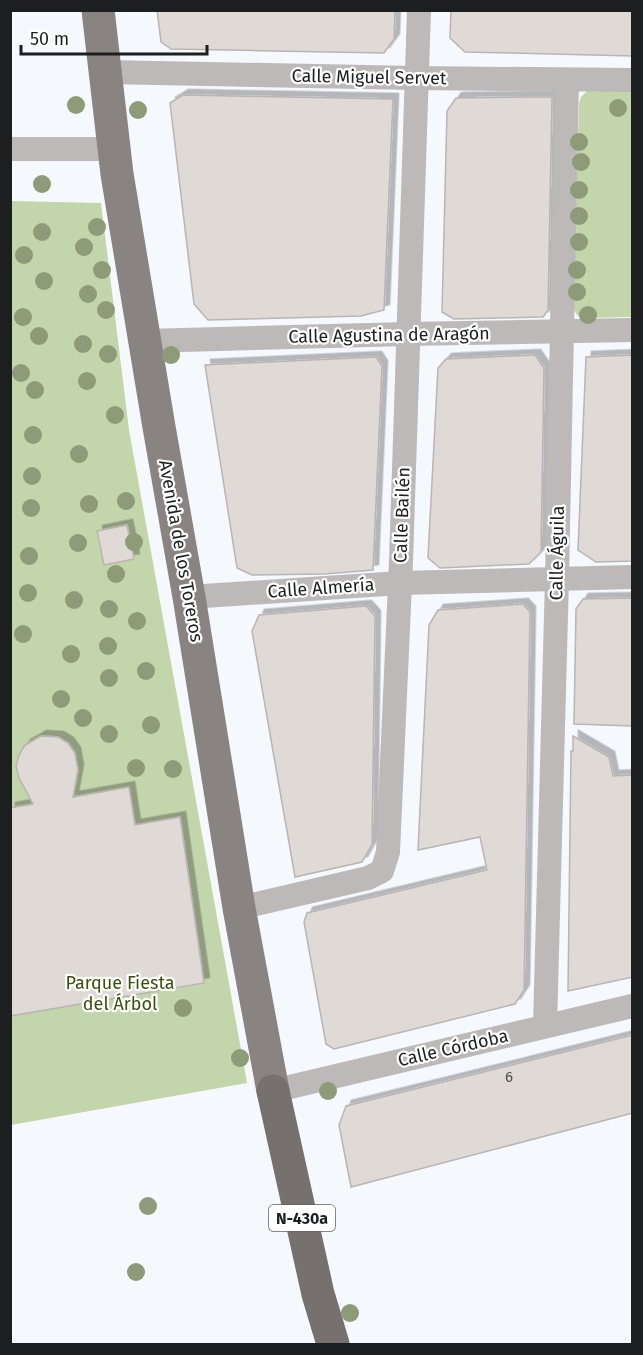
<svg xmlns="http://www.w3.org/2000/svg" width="643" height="1355" viewBox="0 0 643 1355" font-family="'Fira Sans',sans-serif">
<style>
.green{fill:#c3d5aa}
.building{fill:#e0dad7;stroke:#bab4b2;stroke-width:1.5;filter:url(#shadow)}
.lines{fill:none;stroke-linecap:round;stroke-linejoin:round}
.street{stroke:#bcb9b8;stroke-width:24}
.primary{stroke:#898382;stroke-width:33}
.highway{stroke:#76706f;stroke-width:33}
.tree{fill:#8e9b78}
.labels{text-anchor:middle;stroke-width:4.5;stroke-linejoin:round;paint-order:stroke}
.number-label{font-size:15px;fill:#4d4d4d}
.shield{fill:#fff;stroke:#606262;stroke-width:1.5}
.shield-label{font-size:16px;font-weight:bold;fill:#1c1e1f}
.street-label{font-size:18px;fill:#1c1e1f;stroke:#fff}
.park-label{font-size:18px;fill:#3a4f0b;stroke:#fff}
</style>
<defs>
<filter id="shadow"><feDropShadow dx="5.5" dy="-5.5" stdDeviation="0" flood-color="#0004"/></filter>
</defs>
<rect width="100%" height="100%" fill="#f5f8fd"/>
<g class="green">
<polygon points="632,87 632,317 581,318 577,315 573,308 579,103 581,97 588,90"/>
<polygon points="11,201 101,203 129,430 247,1083 11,1125"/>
</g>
<g class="building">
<polygon points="157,10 395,10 394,39 384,53 171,49 161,42"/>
<polygon points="451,10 633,10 633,56 465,52 450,38"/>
<polygon points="183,95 393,99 384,310 361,316 208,320 194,304 170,103"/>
<polygon points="526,97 552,97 548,310 543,317 454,319 442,312 447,111 456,98"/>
<polygon points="535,355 544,368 541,552 529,564 440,568 428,558 438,368 446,359"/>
<polygon points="633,355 633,561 596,562 578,550 586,357"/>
<polygon points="376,357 382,366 373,570 324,574 252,575 237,568 205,365"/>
<polygon points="127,525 134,559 104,565 97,531"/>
<polygon points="633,598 633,726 574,724 576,609 583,599"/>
<polygon points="523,604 530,612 524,990 515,1004 334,1049 326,1044 304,922 307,913 487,870 480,837 418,850 429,625 438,610"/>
<polygon points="366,606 375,616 372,844 362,862 295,877 252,631 259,615"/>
<polygon points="41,736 58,737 68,743 75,753 78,770 73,797 129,787 135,825 180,817 204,983 10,1016 10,808 33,804 19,778 16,766 19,755 25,745"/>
<polygon points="573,736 609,757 613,776 633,775 633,977 568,991 571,751 573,751"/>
<polygon points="633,1035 633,1113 351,1187 339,1125 346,1106"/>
</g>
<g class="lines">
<g class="street">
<polyline points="106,72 415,78 632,80"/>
<polyline points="10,149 114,149"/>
<polyline points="145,341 407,334 632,330"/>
<polyline points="189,597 400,583 632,577"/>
<polyline points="239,908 368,878 382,871 388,852 401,561 419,10"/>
<polyline points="545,1026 557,578 567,80"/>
<polyline points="273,1091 632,1006"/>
</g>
<polyline class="primary" points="98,10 117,174 159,427 189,597 239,908 273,1091"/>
<polyline class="highway" points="273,1091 318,1294 333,1344"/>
</g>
<g class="tree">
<circle cx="76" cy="105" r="9"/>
<circle cx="618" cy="108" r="9"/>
<circle cx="138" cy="110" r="9"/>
<circle cx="579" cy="142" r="9"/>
<circle cx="581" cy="162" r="9"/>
<circle cx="42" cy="184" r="9"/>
<circle cx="579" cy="190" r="9"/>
<circle cx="579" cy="216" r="9"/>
<circle cx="97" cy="227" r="9"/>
<circle cx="42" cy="232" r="9"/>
<circle cx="579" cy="242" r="9"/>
<circle cx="84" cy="247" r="9"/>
<circle cx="24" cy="255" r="9"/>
<circle cx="102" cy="270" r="9"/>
<circle cx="577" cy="270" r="9"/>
<circle cx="44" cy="281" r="9"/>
<circle cx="577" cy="292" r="9"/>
<circle cx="88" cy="294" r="9"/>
<circle cx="106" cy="310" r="9"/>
<circle cx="588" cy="315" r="9"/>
<circle cx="23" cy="317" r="9"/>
<circle cx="39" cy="336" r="9"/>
<circle cx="83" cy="344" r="9"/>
<circle cx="108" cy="354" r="9"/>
<circle cx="171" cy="355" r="9"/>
<circle cx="21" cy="373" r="9"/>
<circle cx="87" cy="381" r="9"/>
<circle cx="35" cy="390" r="9"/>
<circle cx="115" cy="415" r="9"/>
<circle cx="33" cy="435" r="9"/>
<circle cx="79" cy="454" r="9"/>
<circle cx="32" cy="476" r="9"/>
<circle cx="126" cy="501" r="9"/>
<circle cx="89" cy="504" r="9"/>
<circle cx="31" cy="508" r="9"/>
<circle cx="134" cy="542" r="9"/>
<circle cx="78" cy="543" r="9"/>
<circle cx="29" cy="556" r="9"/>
<circle cx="116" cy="574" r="9"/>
<circle cx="28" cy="593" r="9"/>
<circle cx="74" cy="600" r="9"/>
<circle cx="109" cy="609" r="9"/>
<circle cx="137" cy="621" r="9"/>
<circle cx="23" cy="634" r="9"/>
<circle cx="108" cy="646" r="9"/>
<circle cx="71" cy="654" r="9"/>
<circle cx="146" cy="671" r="9"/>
<circle cx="109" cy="678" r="9"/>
<circle cx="61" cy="699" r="9"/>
<circle cx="83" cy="718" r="9"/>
<circle cx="151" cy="725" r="9"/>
<circle cx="109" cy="734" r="9"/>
<circle cx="136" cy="768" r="9"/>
<circle cx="173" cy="769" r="9"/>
<circle cx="183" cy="1008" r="9"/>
<circle cx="240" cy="1058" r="9"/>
<circle cx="328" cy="1091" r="9"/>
<circle cx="148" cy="1206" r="9"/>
<circle cx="136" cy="1272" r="9"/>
<circle cx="350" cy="1313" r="9"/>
</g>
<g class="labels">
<g class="number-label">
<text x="509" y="1082">6</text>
</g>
<rect class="shield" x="269" y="1205" width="66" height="26" rx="4.5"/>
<g class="shield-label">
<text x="302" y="1224">N-430a</text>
</g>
<g class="street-label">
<text transform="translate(369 77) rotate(1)" y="6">Calle Miguel Servet</text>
<text transform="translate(389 335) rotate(-1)" y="6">Calle Agustina de Aragón</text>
<text transform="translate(402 515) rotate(-88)" y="6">Calle Bailén</text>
<text transform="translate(181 551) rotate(80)" y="6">Avenida de los Toreros</text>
<text transform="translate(557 553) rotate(-89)" y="6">Calle Águila</text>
<text transform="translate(321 588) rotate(-4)" y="6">Calle Almería</text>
<text transform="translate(453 1048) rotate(-13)" y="6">Calle Córdoba</text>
</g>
<g class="park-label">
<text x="120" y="989">Parque Fiesta<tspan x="120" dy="21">del Árbol</tspan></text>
</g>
</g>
<rect width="643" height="1355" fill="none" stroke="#1c1e1f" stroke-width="24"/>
<path d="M21 45v9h186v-9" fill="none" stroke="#1c1e1f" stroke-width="3"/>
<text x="30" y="45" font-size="18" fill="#1c1e1f" stroke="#ffffff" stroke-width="4.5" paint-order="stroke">50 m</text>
</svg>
